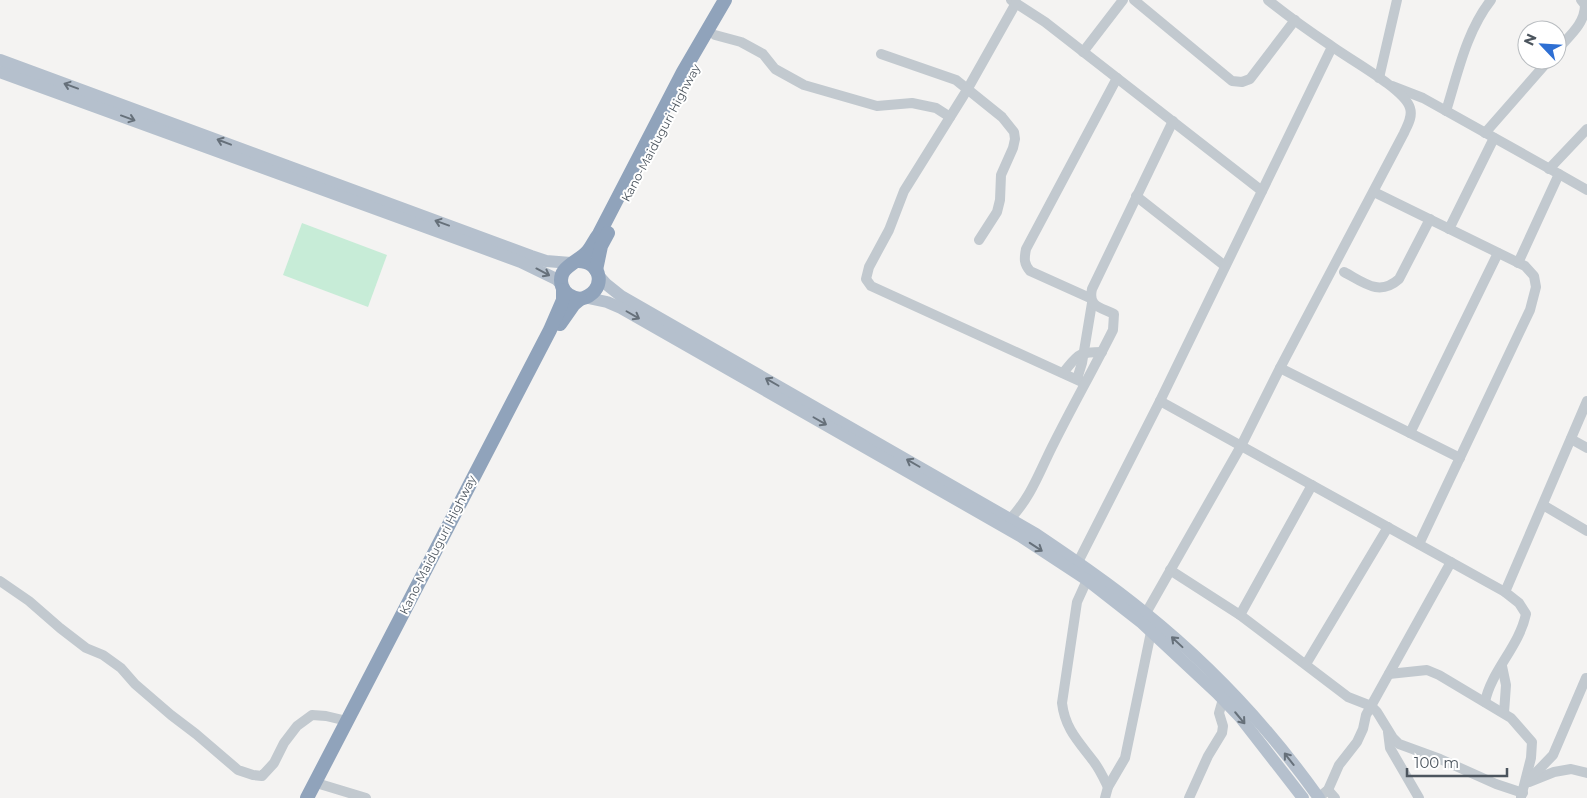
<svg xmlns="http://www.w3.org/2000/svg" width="1587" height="798" viewBox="0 0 1587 798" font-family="Montserrat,sans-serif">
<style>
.green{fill:#c7ecd7}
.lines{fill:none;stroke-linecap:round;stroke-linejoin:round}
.minor{stroke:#c2c9cf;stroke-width:10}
.major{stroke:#b5c0cd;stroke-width:12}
.highway{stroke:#90a3bb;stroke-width:14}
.oneway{stroke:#66707a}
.labels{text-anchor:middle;stroke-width:4;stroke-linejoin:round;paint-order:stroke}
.street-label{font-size:12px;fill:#4c555e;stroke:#fff}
</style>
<rect width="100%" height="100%" fill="#f4f3f2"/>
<polygon class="green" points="302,223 387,255 368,307 283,275"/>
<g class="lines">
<g class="minor">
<polyline points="1011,0 1045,22 1262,191"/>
<polyline points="1134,0 1232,81 1242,82 1250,79 1295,20"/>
<polyline points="1016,3 967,90 904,191 889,230 869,267 866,279 871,286 1084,383"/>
<polyline points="715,35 741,42 763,54 775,69 804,85 877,106 912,103 936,108 950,117"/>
<path d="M1557,50C1569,36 1585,24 1585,5L1581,0"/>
<polyline points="1083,52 1123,0"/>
<polyline points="881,54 956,80 1002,117 1014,132 1015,139 1013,148 1001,175 1000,200 997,212 979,240"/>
<polyline points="1379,78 1397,0"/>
<polyline points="1392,86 1423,98 1559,174"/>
<path d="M1446,111C1458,73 1466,32 1491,0"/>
<polyline points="1485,133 1549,60"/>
<polyline points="1549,169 1587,129"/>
<polyline points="1374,192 1525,266 1534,276 1536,287 1530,310 1419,544"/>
<polyline points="1136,196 1225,266"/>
<polyline points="1449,229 1494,138"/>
<polyline points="1518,263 1559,174 1587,190"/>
<path d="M1344,272C1363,282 1379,297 1399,279L1430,219"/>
<path d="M1090,298L1030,271C1024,264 1024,259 1026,249L1117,78"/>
<polyline points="1280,368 1460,458"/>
<path d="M1063,373C1078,355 1077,352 1102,352"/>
<polyline points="1077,379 1082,363 1092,303"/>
<path d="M1160,401L1505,592L1519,603L1526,614C1519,647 1491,671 1485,702"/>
<polyline points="1410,433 1498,253"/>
<polyline points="1571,439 1587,448"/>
<polyline points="1543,505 1587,531"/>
<path d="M1010,519C1032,496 1040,470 1054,443C1073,405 1094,368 1113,330L1114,314C1100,307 1088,307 1092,289L1173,121"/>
<polyline points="1075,568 1160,401 1332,47"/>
<polyline points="1170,570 1240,615 1348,697 1371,706 1377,712 1393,738 1399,744 1440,759 1496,784 1523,793"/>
<path d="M1087,580L1077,602L1062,703C1065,729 1079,742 1094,762C1100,770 1104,779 1108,787"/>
<polyline points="0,581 29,601 60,628 86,648 103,655 121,668 135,684 171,715 196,734 238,770 253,775 262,776 274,763 284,743 297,726 312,715 326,716 347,721"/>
<polyline points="1505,592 1587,401"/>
<path d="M1146,613L1241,446L1280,368L1404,133C1407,126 1413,117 1410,108C1405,89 1347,58 1330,45C1309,31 1288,16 1268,0"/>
<polyline points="1240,615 1312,485"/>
<polyline points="1306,664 1388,527"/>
<polyline points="1502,666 1506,685 1504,713"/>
<polyline points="1389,674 1427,670 1439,675 1511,718 1532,742 1531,758 1521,797"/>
<polyline points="1388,732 1390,748 1419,798"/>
<polyline points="315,782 323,785 366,798"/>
<polyline points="1529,782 1554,772 1571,769 1587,773"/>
<polyline points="1526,783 1553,755 1586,678"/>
<polyline points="1328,790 1335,798"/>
<polyline points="1105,798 1108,787 1125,758 1151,632"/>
<polyline points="1189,798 1208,756 1222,733 1223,726 1219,713 1223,699"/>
<polyline points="1318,798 1328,790 1339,765 1357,742 1363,729 1366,715 1451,562"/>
</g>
<g class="major">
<polyline points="0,60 531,256 546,261 571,263"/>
<polyline points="0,72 521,262 556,279 561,284"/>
<path d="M598,275L606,284L621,296L1036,534C1073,559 1110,584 1144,612C1210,665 1270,729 1319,798"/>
<polyline points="588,298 607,302 621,308 1020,536 1087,580 1142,623 1217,693 1240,717 1303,798"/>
</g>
<g class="highway">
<path d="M576,261C603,259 608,293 580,299C572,298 565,295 562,286C556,267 578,263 588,251C592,246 595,239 599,234L683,72L725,0"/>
<polyline points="596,270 601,246 608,233"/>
<polyline points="560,324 574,304 580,299"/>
<polyline points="307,798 550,330 563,300 563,290"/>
</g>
</g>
<defs><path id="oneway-shaft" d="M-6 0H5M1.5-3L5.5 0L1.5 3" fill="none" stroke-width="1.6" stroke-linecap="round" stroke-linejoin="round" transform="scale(1.25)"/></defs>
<g class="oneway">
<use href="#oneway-shaft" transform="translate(71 86) rotate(-160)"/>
<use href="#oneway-shaft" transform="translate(128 118) rotate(20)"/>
<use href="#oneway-shaft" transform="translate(224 142) rotate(-159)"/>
<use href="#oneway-shaft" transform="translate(442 223) rotate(-160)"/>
<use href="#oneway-shaft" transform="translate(543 272) rotate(28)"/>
<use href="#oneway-shaft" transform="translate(633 315) rotate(30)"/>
<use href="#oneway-shaft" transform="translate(772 382) rotate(-150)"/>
<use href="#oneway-shaft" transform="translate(820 421) rotate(30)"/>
<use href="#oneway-shaft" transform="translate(913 463) rotate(-150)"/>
<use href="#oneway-shaft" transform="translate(1036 547) rotate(33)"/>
<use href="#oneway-shaft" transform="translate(1177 642) rotate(-137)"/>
<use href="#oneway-shaft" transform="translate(1240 718) rotate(50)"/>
<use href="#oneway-shaft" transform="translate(1289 759) rotate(-128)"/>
</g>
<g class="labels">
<g class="street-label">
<text transform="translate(661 133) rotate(-62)" y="4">Kano-Maiduguri Highway</text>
<text transform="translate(438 545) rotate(-63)" y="4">Kano-Maiduguri Highway</text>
</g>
</g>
<g transform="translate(1542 45) rotate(295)"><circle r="24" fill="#ffffff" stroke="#b7bbbf"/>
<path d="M0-4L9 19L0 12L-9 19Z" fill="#2e6fd3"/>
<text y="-8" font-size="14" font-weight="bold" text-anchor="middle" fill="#4c555e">N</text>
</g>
<path d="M1407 768v8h100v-8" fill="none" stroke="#4c555e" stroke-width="2.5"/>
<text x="1414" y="768" font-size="15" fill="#4c555e" stroke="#ffffff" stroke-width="4" paint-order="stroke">100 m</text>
</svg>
